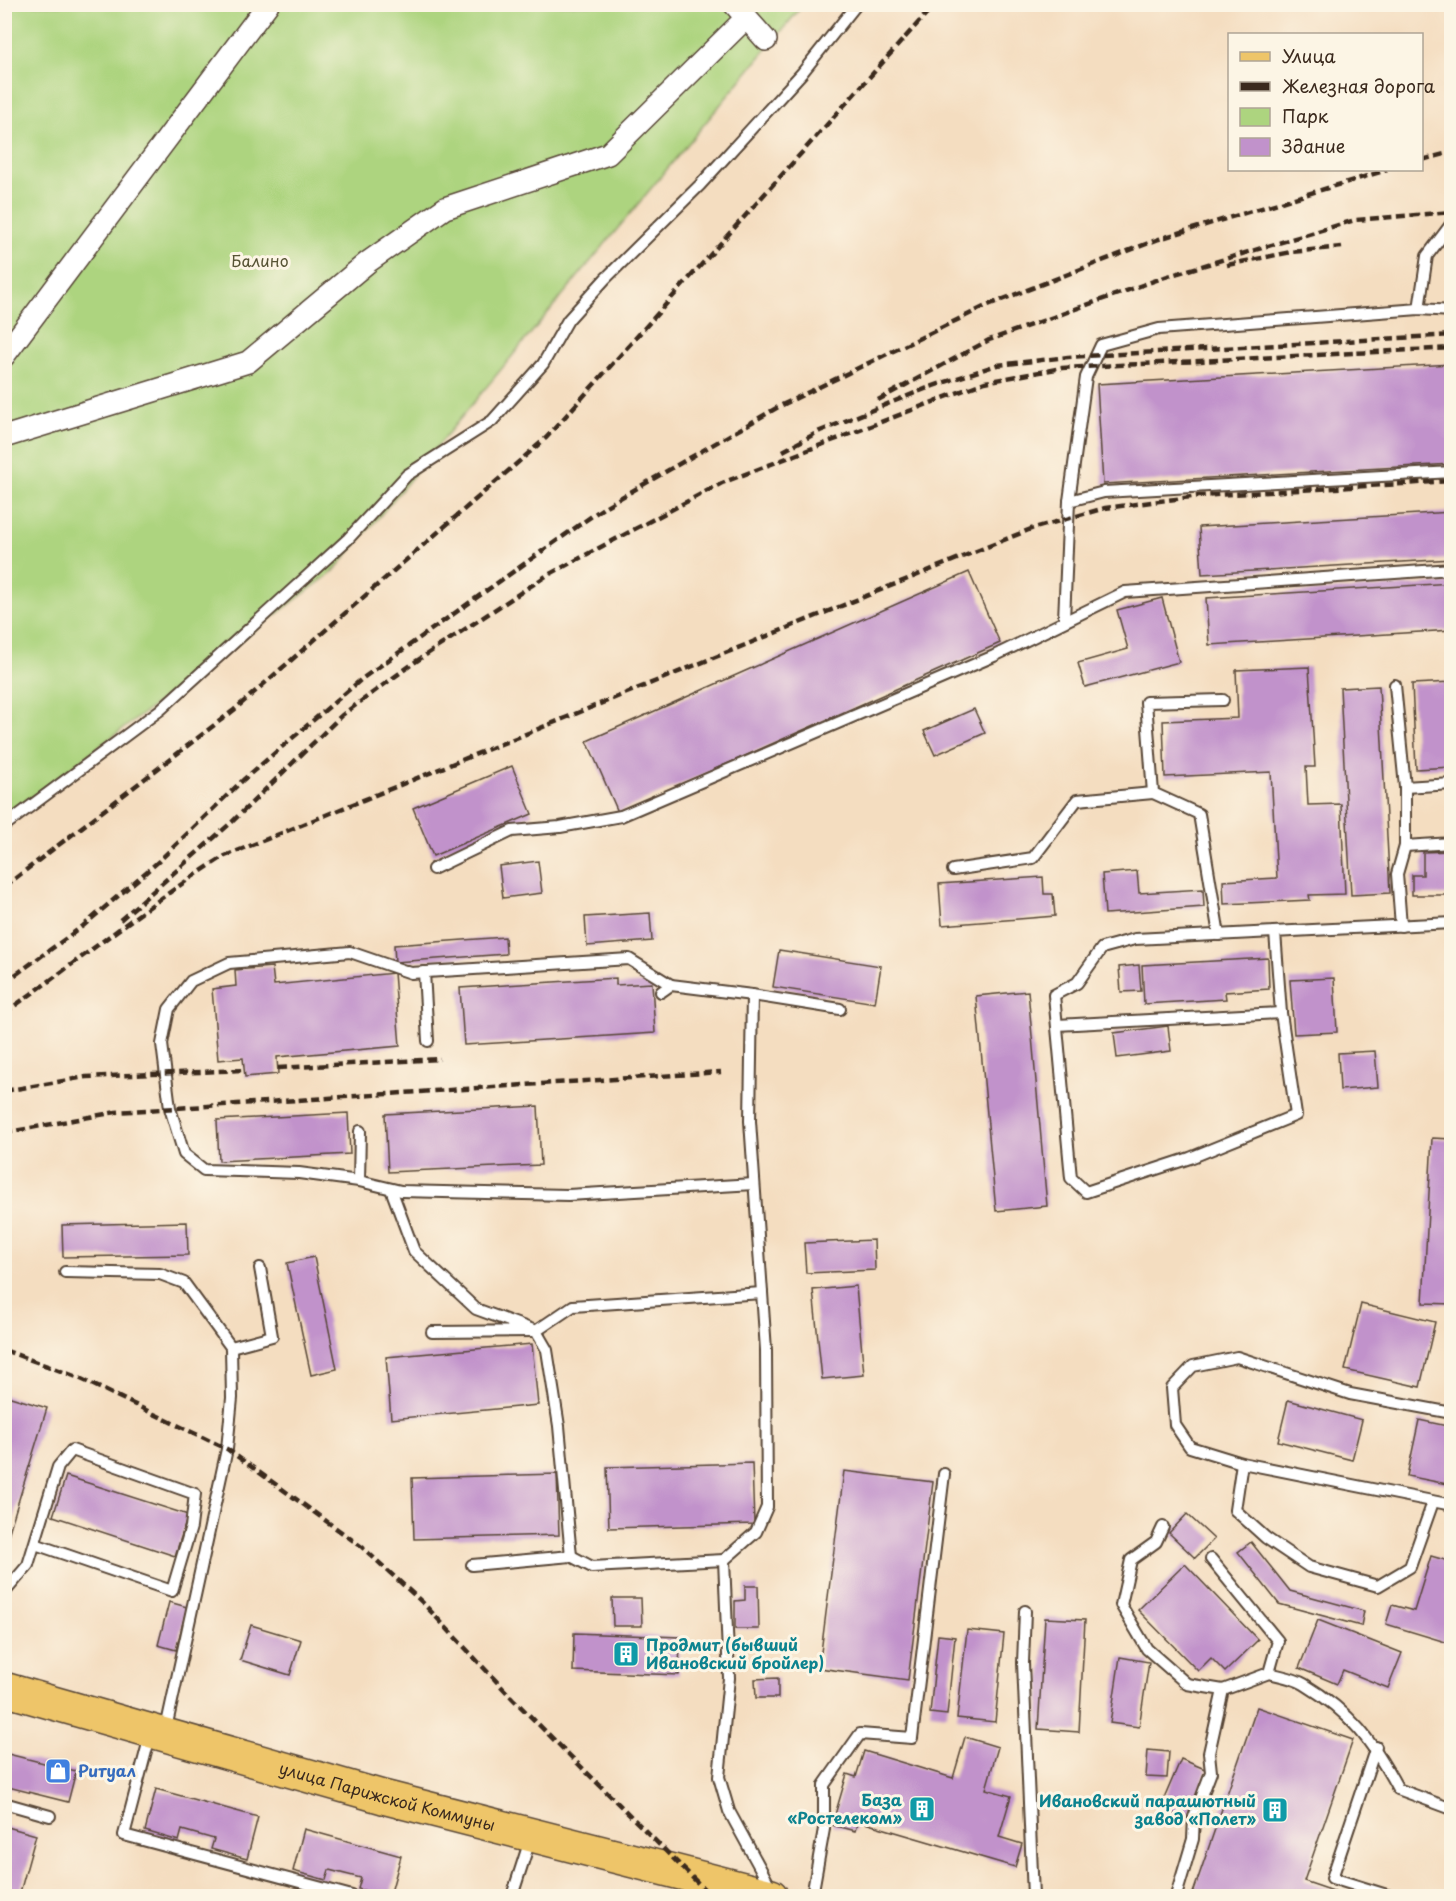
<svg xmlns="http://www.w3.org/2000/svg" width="1456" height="1901" viewBox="0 0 1456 1901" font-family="'Playpen Sans',sans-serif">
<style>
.green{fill:#add47f;stroke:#747f4e;stroke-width:1.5}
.building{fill:#c192cb}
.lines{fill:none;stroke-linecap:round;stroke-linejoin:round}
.lane-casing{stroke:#574536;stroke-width:14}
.street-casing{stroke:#574536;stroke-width:24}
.primary-casing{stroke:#574536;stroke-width:36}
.lane{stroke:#fff;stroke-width:10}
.street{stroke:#fff;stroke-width:21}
.primary{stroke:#eec569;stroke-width:33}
.rail{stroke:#3b2a1e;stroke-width:4.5;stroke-dasharray:9 4.5;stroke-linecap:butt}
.labels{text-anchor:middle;stroke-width:6;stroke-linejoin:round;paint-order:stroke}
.park-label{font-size:16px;fill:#585436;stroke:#fcf5e5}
.culture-label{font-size:16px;font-weight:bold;fill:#0d838f;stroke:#fcf5e5;text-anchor:end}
.shop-label{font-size:16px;font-weight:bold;fill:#366cbe;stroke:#fcf5e5;text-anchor:start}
.street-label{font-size:16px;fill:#3b2a1e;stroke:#fcf5e5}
</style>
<rect width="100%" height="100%" fill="#fcf5e5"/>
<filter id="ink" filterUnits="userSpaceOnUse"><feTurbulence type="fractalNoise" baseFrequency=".0167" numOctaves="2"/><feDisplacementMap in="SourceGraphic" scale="12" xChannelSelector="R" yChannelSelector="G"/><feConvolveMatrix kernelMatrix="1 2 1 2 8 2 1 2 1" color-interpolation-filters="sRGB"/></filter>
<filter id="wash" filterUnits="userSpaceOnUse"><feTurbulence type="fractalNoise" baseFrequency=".008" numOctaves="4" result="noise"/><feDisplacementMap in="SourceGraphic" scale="24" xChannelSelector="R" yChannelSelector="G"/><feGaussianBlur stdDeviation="1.35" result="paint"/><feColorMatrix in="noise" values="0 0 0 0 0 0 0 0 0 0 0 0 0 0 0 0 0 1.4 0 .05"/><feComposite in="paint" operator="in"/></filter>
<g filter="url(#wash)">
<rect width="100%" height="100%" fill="#f4ddc0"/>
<polygon class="green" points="5,5 803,5 334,571 5,817"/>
<g id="blocks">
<g class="building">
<polygon points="1452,364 1452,464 1103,484 1097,384"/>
<polygon points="1452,512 1452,559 1202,574 1199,527"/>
<polygon points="969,572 1000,643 618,812 587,741"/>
<polygon points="1452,583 1452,630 1209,645 1206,598"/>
<polygon points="1162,598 1179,662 1085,687 1078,663 1128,649 1117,610"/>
<polygon points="1309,667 1315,767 1306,767 1308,805 1341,804 1345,894 1309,895 1310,900 1224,904 1223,881 1277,878 1271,772 1165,777 1163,721 1238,718 1236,670"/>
<polygon points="1452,682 1452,767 1416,769 1412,684"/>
<polygon points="1379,686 1390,893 1351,895 1340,688"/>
<polygon points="974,709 985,733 935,755 924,731"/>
<polygon points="512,766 532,814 433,856 413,808"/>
<polygon points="1452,851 1452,895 1412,895 1412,875 1423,875 1423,852"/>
<polygon points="538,861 542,893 503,898 499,866"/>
<polygon points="1137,871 1139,893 1203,889 1204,907 1105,914 1102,874"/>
<polygon points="1043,877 1044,894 1053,894 1055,916 942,925 939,884"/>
<polygon points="650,913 652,941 587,946 585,917"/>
<polygon points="505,937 506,954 395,962 394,945"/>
<polygon points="779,950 881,966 875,1003 773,987"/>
<polygon points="1268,958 1269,989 1225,992 1226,999 1144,1004 1142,965"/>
<polygon points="1139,965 1141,991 1121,992 1119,967"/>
<polygon points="272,967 274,985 394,973 400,1046 277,1057 278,1074 245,1077 243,1058 218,1060 212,989 236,986 235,970"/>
<polygon points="616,978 616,985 652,983 655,1033 464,1045 460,988"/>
<polygon points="1334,978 1337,1032 1294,1034 1290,980"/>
<polygon points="1028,991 1047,1206 996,1211 976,996"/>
<polygon points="1168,1026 1171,1051 1117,1058 1114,1033"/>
<polygon points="1375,1051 1378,1087 1340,1090 1338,1053"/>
<polygon points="538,1106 541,1165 388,1172 385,1114"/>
<polygon points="348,1113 350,1154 219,1161 217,1120"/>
<polygon points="1432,1138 1452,1139 1452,1304 1423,1303"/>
<polygon points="187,1222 188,1255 63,1257 62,1225"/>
<polygon points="874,1240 875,1270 806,1273 804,1243"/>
<polygon points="314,1257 337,1369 311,1375 287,1263"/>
<polygon points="856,1286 864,1375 822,1379 813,1290"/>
<polygon points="1361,1304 1435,1322 1420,1387 1345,1370"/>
<polygon points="532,1344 538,1405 391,1419 386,1357"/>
<polygon points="4,1395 47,1408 5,1545 4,1545"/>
<polygon points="1288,1400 1362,1420 1352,1460 1278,1441"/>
<polygon points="1419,1420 1452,1427 1452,1485 1407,1476"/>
<polygon points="752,1463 754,1524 609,1528 607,1467"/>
<polygon points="844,1471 933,1482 908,1680 819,1668"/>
<polygon points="557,1474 559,1535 414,1539 412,1478"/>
<polygon points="66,1476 188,1515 175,1556 53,1516"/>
<polygon points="1187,1514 1214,1539 1195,1558 1169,1533"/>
<polygon points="1251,1542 1290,1591 1364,1611 1361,1626 1279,1604 1238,1552"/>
<polygon points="1431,1556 1452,1562 1452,1644 1386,1624 1392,1605 1414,1611"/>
<polygon points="1185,1564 1258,1640 1225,1672 1211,1658 1198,1671 1138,1610"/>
<polygon points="745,1586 758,1586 759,1629 735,1629 735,1601 745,1600"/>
<polygon points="612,1598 641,1598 642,1626 613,1626"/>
<polygon points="169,1602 187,1607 176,1650 158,1645"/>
<polygon points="1045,1618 1085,1620 1079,1732 1038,1729"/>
<polygon points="1318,1620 1402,1653 1388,1688 1343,1670 1337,1684 1299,1668"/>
<polygon points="251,1625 301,1640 290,1675 240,1660"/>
<polygon points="967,1630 1004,1634 995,1722 957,1718"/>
<polygon points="574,1633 680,1637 679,1675 573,1671"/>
<polygon points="938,1635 955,1637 947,1715 930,1713"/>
<polygon points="1120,1657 1149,1662 1139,1727 1110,1723"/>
<polygon points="778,1678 778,1698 756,1698 755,1679"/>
<polygon points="1257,1707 1353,1740 1304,1881 1348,1896 1192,1896"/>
<polygon points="965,1737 998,1747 986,1789 1011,1796 999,1837 1022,1844 1015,1867 858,1821 855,1831 832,1825 847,1774 856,1777 864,1751 953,1778"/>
<polygon points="1148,1750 1169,1752 1167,1778 1146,1777"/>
<polygon points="4,1753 76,1771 68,1802 4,1786"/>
<polygon points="1181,1759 1207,1770 1187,1819 1160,1808"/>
<polygon points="156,1789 258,1817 247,1859 211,1849 214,1839 182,1830 179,1841 145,1831"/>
<polygon points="4,1826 36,1835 19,1896 4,1896"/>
<polygon points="304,1829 401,1856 390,1896 358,1889 361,1878 329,1870 326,1880 293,1871"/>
</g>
</g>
</g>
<g filter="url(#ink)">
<use href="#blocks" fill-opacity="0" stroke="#574536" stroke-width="1.5"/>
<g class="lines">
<defs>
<g id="lane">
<polyline points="1419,309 1427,256 1452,223"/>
<polyline points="1069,501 1104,492 1452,472"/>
<polyline points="1064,620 1069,501 1086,377 1101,345 1159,329 1419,309 1452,311"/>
<polyline points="1395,685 1405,787 1452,784"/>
<polyline points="1405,787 1405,846 1452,843"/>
<polyline points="4,826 160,710 348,539 407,475 492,421 543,364 568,320 605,279 700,185 802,73 857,4"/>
<polyline points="433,869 512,831 560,827 621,816 994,656 1125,592 1452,569"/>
<polyline points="953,870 1033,858 1077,800 1153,793"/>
<polyline points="1401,926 1397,874 1405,846"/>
<polyline points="1275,932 1281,1013 1296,1115 1190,1158 1086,1192 1071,1178 1054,995 1077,983 1102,948 1135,939 1452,923"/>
<polyline points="1219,935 1199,814 1153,793 1146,702 1223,700"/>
<polyline points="424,972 428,1041"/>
<polyline points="661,992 671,985 752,995 750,1121 766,1350 767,1507 756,1532 724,1560 729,1678 719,1777 729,1811 771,1888"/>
<polyline points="752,995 840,1009"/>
<polyline points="1057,1025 1281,1013"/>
<polyline points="360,1131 359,1181 401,1191 568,1195 754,1184"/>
<polyline points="359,1181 299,1173 204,1170 184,1154 170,1108 162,1044 169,1009 191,981 229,963 350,952 411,973 629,959 671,985"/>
<polyline points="391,1189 414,1251 476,1309 536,1331 432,1332"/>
<polyline points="65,1272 160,1274 184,1283 231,1347 232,1398 227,1449 165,1733"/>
<polyline points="231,1347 272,1336 260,1268"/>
<polyline points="1452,1413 1350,1394 1237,1357 1193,1366 1172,1388 1175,1425 1190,1447 1242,1463 1452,1505"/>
<polyline points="1242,1463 1235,1510 1266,1538 1309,1567 1378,1586 1410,1567 1433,1502"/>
<polyline points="1163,1527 1156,1542 1131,1560 1121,1605 1147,1649 1187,1684 1223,1690 1209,1753 1211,1772 1194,1817 1193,1839 1176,1896"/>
<polyline points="571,1556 592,1567 724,1560"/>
<polyline points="1211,1559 1278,1641 1269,1673 1223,1690"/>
<polyline points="472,1565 571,1556 559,1426 547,1350 536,1331 573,1306 762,1293"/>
<polyline points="4,1593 28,1565 58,1467 72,1450 195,1494 191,1527 172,1591 35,1544"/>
<polyline points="1025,1611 1023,1663 1033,1896"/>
<path d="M1269,1673C1280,1676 1294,1678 1304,1684C1352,1713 1372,1741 1398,1789L1452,1809"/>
<polyline points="150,1736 124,1835 352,1896"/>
<polyline points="1376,1747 1332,1878 1390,1896"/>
<polyline points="4,1803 50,1816"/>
<polyline points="512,1896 531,1837"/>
<polyline points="812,1896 824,1829 824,1785 860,1734 912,1738 944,1474"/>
</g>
<g id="street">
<polyline points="734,4 766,40"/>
<polyline points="4,356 268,4"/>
<polyline points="4,437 248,362 368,262 445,208 608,154 746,18"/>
</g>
<g id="primary">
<path id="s1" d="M4,1689L383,1797L771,1896"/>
</g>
</defs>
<use href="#lane" class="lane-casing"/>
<use href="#street" class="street-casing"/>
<use href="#primary" class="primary-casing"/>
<use href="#lane" class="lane"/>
<use href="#street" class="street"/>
<use href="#primary" class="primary"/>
<g class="rail">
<polyline points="1422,160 1452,152"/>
<polyline points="1227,265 1291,252 1342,247"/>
<polyline points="878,400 989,340 1165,277 1355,220 1452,212"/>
<polyline points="783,451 820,431 930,387 997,365 1068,357 1452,335"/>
<polyline points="4,887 234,710 546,438 935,4"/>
<polyline points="120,920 232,822 342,715 415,662 546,576 722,483 985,382 1062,368 1452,348"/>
<polyline points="4,983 83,926 159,861 243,780 363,678 606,506 780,406 988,305 1159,239 1387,170"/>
<path d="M4,1013C79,962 148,903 225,856L1031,529L1105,508L1199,496L1452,481"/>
<polyline points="278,1068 440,1059"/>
<polyline points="4,1091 86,1077 244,1070"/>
<polyline points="4,1133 116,1112 721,1072"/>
<polyline points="4,1350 77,1377 227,1449 362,1547 423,1603 513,1699 711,1896"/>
</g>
</g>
</g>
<defs>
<symbol id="building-square" viewBox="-11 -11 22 22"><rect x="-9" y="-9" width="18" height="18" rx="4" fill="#0f9aa8" stroke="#fcf5e5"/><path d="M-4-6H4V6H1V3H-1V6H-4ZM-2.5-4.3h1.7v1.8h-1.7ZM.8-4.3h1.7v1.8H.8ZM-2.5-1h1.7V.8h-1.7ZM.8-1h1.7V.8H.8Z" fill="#fff"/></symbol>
<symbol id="shop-square" viewBox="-11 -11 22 22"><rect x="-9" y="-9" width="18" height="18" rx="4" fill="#3f7fe0" stroke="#fcf5e5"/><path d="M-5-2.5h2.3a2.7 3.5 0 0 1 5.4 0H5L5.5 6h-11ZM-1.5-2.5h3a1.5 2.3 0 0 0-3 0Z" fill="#fff"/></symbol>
</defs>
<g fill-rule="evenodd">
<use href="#building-square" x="611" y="1639" width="30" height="30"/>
<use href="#shop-square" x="43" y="1756" width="30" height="30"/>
<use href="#building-square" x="907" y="1794" width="30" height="30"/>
<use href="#building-square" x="1260" y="1795" width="30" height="30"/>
</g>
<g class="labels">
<g class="park-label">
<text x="260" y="267">Балино</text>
</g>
<g class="culture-label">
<text x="646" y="1651" text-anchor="start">Продмит (бывший<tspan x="646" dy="18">Ивановский бройлер)</tspan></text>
<text x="902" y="1806">База<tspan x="902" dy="18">«Ростелеком»</tspan></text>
<text x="1256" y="1807">Ивановский парашютный<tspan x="1256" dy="18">завод «Полет»</tspan></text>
</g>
<g class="shop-label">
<text x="78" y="1777">Ритуал</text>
</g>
<g class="street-label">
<text dy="6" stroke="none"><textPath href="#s1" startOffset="398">улица Парижской Коммуны</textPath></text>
</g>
</g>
<rect width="1456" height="1901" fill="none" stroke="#fcf5e5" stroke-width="24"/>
<rect x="1228" y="33" width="195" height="138" fill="#fcf5e5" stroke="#afa495" stroke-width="1.5"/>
<rect x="1240" y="52" width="30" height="9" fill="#eec569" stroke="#afa495" stroke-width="1.5"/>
<text x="1282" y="63" font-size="18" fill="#3b2a1e">Улица</text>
<rect x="1240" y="82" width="30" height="9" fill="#3b2a1e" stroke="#afa495" stroke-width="1.5"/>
<text x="1282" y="93" font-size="18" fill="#3b2a1e">Железная дорога</text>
<rect x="1240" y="108" width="30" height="18" fill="#add47f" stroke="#afa495" stroke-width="1.5"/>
<text x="1282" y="123" font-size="18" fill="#3b2a1e">Парк</text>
<rect x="1240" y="138" width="30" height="18" fill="#c192cb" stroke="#afa495" stroke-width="1.5"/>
<text x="1282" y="153" font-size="18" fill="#3b2a1e">Здание</text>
</svg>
